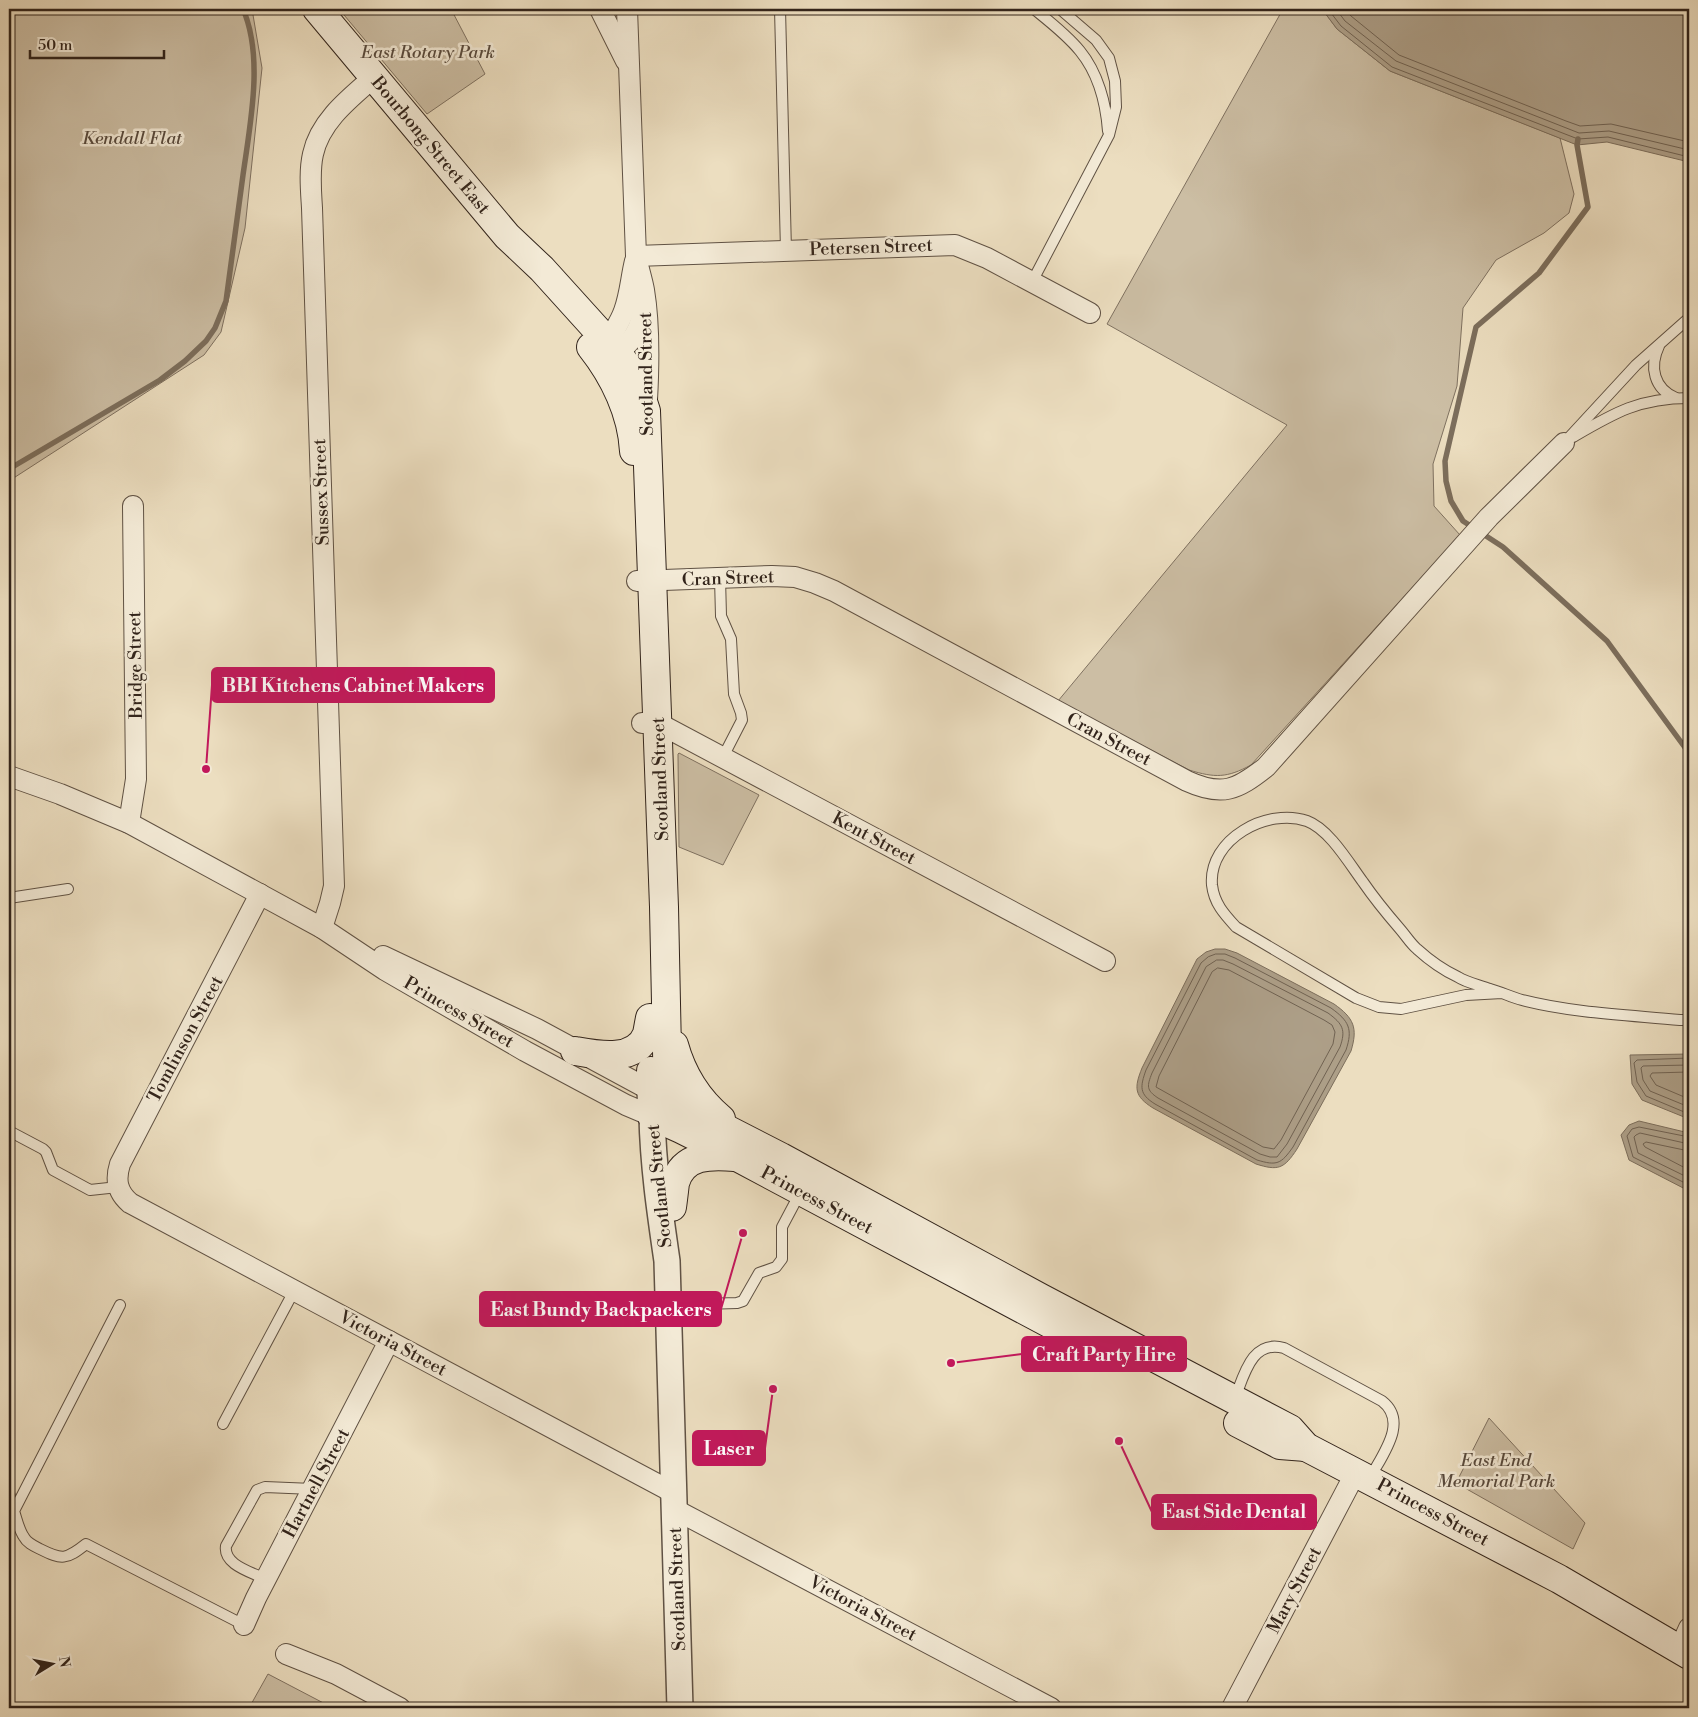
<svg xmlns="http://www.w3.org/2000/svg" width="1698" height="1717" viewBox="0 0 1698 1717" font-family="'Libre Bodoni',serif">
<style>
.green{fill:#ccbea4;stroke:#7f7160}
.water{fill:#ad9f88;stroke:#7c6e5c}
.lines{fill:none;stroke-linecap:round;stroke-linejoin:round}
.shore{stroke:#706252;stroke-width:1}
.stream{stroke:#7c6e5c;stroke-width:5.5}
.service-casing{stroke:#605244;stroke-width:12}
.minor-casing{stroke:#605244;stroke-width:22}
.tertiary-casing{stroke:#605244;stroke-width:28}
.secondary-casing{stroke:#32241b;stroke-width:30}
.service{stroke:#f3ead6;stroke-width:10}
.minor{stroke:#f3ead6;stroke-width:20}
.tertiary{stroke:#f3ead6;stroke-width:25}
.secondary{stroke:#f3ead6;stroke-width:28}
.labels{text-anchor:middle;stroke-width:5;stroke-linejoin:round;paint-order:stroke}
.park-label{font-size:18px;font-style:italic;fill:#584a3d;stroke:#f3ead6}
.street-label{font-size:18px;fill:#32241b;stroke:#f3ead6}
.leader{fill:none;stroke:#c2185b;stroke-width:2}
.callout-dot{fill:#c2185b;stroke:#f3ead6;stroke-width:2}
.callout{fill:#c2185b;stroke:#c2185b;stroke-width:2}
.callout-label{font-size:19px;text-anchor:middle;font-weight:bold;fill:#fff}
</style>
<rect width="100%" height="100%" fill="#ecdec0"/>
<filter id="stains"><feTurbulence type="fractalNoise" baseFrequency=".004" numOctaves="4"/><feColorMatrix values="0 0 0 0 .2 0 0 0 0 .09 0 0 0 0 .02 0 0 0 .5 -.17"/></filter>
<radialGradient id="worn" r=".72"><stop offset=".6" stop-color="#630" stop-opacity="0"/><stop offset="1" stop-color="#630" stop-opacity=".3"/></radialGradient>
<g class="green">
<polygon points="9,9 252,9 262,68 245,228 221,332 204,355 9,481"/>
<polygon points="339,9 451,9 485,74 427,114"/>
<path d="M1283,9H1322L1337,29L1390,71L1560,138L1574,194L1569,213L1544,233L1496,260L1463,308L1457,386L1433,464L1434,506L1460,535L1251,765C1227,778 1215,778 1189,770L1058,701L1287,425L1107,324Z"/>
<polygon points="679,753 759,795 723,865 679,847 678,754"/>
<polygon points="1489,1418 1585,1523 1573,1549 1456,1483"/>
<polygon points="268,1674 333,1708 249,1708"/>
</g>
<g class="water">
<polygon points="1322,9 1689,9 1689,162 1607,142 1577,145 1390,71 1337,29"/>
<path d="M1215,949H1225L1237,953L1334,1004C1354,1018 1358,1028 1351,1051L1297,1149C1284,1169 1278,1171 1256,1164L1153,1108C1134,1096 1134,1088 1142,1068L1197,959L1206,952Z"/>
<polygon points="1689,1054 1689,1119 1642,1100 1632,1084 1630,1055"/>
<polygon points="1639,1121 1689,1133 1689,1191 1629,1160 1621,1135 1629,1125"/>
</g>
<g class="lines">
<g class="shore">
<polyline points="1328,9 1341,26 1392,67 1578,139 1608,137 1689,157"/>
<polyline points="1336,9 1345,21 1396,61 1579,133 1609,131 1689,150"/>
<polyline points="1345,9 1351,16 1399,55 1566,121 1580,126 1611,124 1689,142"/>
<path d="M1216,954H1225L1235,958L1331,1008C1349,1021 1353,1029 1346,1050L1293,1147C1281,1164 1277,1166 1257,1160L1155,1104C1139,1094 1140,1087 1146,1070L1201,963L1208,957Z"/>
<path d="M1217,960H1223L1233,964L1328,1013C1343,1024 1346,1030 1340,1047L1287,1144L1277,1157H1270L1260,1154L1158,1098C1146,1090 1147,1086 1152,1073L1206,967Z"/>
<polygon points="1218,968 1229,970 1324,1020 1332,1025 1335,1032 1333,1044 1281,1140 1274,1149 1263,1147 1156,1087 1159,1076 1212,972"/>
<polyline points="1689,1058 1637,1060 1634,1063 1637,1082 1646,1096 1689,1114"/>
<polyline points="1689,1065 1643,1066 1641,1068 1643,1080 1650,1091 1689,1107"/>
<polyline points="1689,1072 1652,1073 1650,1076 1656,1085 1689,1099"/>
<polyline points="1689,1137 1639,1127 1632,1129 1627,1136 1633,1157 1689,1185"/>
<polyline points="1689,1144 1640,1133 1636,1135 1634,1137 1638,1153 1689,1178"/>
<polyline points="1689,1151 1646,1142 1643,1144 1645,1147 1689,1170"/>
</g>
<g class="stream">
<polyline points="1578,139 1577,145 1588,207 1539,273 1476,327 1445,461 1446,481 1451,501 1463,521 1503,547 1607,641 1689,753"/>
<path d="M9,469L160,380L185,361L206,341L215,328L226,301C232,259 237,217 243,175C250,125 264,57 243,9"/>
</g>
<defs>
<g id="service">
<polyline points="780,9 786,251"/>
<path d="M1034,9C1050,22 1067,35 1080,51C1098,73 1106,104 1108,131"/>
<polyline points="1032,282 1109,135 1116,107 1115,81 1109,58 1096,40 1060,9"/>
<path d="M1659,346C1649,367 1654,389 1676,398"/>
<path d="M1573,437C1614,413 1639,398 1689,398"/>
<polyline points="1564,443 1636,365 1689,318"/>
<polyline points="720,578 721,616 731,639 734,694 741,713 742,720 723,757"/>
<polyline points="9,898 68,889"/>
<path d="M1502,993L1466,995L1401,1009L1379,1007L1356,998L1236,927C1224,914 1214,903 1212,885C1208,839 1268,807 1307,821C1329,829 1349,863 1363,882C1374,898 1387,914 1400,929C1406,936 1411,944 1417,949C1428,959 1445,971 1458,977C1467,983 1480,985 1490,989C1501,992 1511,997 1522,1000C1573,1013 1628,1015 1680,1020H1689"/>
<polyline points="9,1131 43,1149 46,1152 53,1170 90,1190 118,1187"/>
<path d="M120,1305L14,1511C17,1520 19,1530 24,1537C27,1543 34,1546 40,1549C62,1560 66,1560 86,1544L244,1625"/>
<polyline points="669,1305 737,1303 743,1301 759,1273 776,1267 782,1259 782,1227 800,1193"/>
<path d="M1235,1398C1244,1375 1252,1339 1284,1348L1382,1401C1409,1422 1382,1455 1370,1478"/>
<polyline points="223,1424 294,1291"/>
<polyline points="9,1493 14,1511"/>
<path d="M265,1579C252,1572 223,1565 226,1546L257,1490L265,1487L313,1489"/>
</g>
<g id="minor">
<polyline points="600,9 626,61"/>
<path d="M627,9L636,256C638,267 642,279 644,290C650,326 649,364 647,400"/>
<polyline points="636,256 955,245 987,258 1090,313"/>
<path d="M604,353C608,337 619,326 624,311C630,295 631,277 635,261"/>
<path d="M606,359C626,350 639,334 643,312"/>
<path d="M637,581L772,576L795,577L815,583L834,591L1187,781C1222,797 1237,790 1266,767L1489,517L1564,443"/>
<polyline points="642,723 658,723 1105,961"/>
<polyline points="9,776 60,794 129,823 322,928 385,970 525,1051 626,1105 652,1116"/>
<polyline points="129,823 136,779 133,506"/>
<path d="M260,894L120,1164C115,1180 117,1192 130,1203L674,1493"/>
<path d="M322,928L330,903L334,886L312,208C311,191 309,171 313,154C320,121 350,98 374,77"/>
<polyline points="383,956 537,1029 661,1096"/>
<polyline points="674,1509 1051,1708"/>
<polyline points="244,1625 256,1598 389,1341"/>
<polyline points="1679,1650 1689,1628"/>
<polyline points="286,1654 336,1674 400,1708"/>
<polyline points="1232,1708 1356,1472"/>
</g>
<path id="tertiary" d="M652,1116C653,1165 660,1213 667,1261L680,1708"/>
<g id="secondary">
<polyline points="317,9 507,236 542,269 618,353 636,380 646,411 664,907 668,1099 781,1157 1041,1298 1290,1429 1306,1447 1559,1579 1689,1655"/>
<path d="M591,347C614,376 632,413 634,451"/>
<path d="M674,1045C682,1074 697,1099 721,1119"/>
<path d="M575,1051C597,1055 636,1063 647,1034C648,1029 649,1023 650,1018"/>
<polyline points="651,1071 652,1116 681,1129 737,1157 1090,1345"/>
<path d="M672,1207C673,1200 674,1191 675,1183C683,1154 711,1155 735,1157"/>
<polyline points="1238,1423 1280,1445 1306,1447"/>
</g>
</defs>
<use href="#service" class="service-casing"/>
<use href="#minor" class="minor-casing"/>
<use href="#tertiary" class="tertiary-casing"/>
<use href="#secondary" class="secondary-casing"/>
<use href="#service" class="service"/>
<use href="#minor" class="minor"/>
<use href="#tertiary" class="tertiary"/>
<use href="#secondary" class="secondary"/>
</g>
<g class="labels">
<g class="park-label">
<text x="428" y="58">East Rotary Park</text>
<text x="132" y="144">Kendall Flat</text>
<text x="1496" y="1466">East End<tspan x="1496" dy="21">Memorial Park</tspan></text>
</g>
<g class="street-label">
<text transform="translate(431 145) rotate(50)" y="6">Bourbong Street East</text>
<text transform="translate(871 247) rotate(-2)" y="6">Petersen Street</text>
<text transform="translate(646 374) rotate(-91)" y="6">Scotland Street</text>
<text transform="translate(321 492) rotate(-92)" y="6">Sussex Street</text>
<text transform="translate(728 578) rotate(-2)" y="6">Cran Street</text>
<text transform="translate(135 665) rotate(-91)" y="6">Bridge Street</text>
<text transform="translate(1109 739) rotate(28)" y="6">Cran Street</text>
<text transform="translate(660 779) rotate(-92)" y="6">Scotland Street</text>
<text transform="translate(874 838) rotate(28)" y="6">Kent Street</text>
<text transform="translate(459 1012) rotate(30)" y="6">Princess Street</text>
<text transform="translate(185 1039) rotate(-62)" y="6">Tomlinson Street</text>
<text transform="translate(659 1186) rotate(-96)" y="6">Scotland Street</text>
<text transform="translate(817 1200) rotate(28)" y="6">Princess Street</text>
<text transform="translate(393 1343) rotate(28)" y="6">Victoria Street</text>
<text transform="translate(316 1483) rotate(-62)" y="6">Hartnell Street</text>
<text transform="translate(1433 1512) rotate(28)" y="6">Princess Street</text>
<text transform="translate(677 1589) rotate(-92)" y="6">Scotland Street</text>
<text transform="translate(1294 1590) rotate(-62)" y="6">Mary Street</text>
<text transform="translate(863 1608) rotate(28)" y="6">Victoria Street</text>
</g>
</g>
<path class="leader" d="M206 769L212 685M743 1233L721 1309M951 1363L1022 1354M773 1389L765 1448M1119 1441L1152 1512"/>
<g class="callout-dot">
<circle cx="206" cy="769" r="5"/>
<circle cx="743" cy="1233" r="5"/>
<circle cx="951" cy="1363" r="5"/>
<circle cx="773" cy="1389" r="5"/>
<circle cx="1119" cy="1441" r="5"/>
</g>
<g class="callout">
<rect x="212" y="668" width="282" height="34" rx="5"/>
<rect x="480" y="1292" width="241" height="34" rx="5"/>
<rect x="1022" y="1337" width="164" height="34" rx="5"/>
<rect x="693" y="1431" width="72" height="34" rx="5"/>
<rect x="1152" y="1495" width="164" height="34" rx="5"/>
</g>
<g class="callout-label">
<text x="353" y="692">BBI Kitchens Cabinet Makers</text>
<text x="601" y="1316">East Bundy Backpackers</text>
<text x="1104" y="1361">Craft Party Hire</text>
<text x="729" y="1455">Laser</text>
<text x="1234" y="1518">East Side Dental</text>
</g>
<rect width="1698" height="1717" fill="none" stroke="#ecdec0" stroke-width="30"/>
<rect x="10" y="10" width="1678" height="1697" fill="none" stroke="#32241b" stroke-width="2.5"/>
<rect x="15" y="15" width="1668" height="1687" fill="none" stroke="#32241b"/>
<g transform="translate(52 1664) rotate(80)" stroke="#f3ead6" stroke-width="4" paint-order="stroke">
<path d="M0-4L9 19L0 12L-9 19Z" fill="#32241b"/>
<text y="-8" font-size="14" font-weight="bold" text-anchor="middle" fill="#32241b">N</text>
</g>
<path d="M30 50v8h134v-8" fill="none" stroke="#32241b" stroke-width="2.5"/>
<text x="38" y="50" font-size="15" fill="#32241b" stroke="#f3ead6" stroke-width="4" paint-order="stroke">50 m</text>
<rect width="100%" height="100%" filter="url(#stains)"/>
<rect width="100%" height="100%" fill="url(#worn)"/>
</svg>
